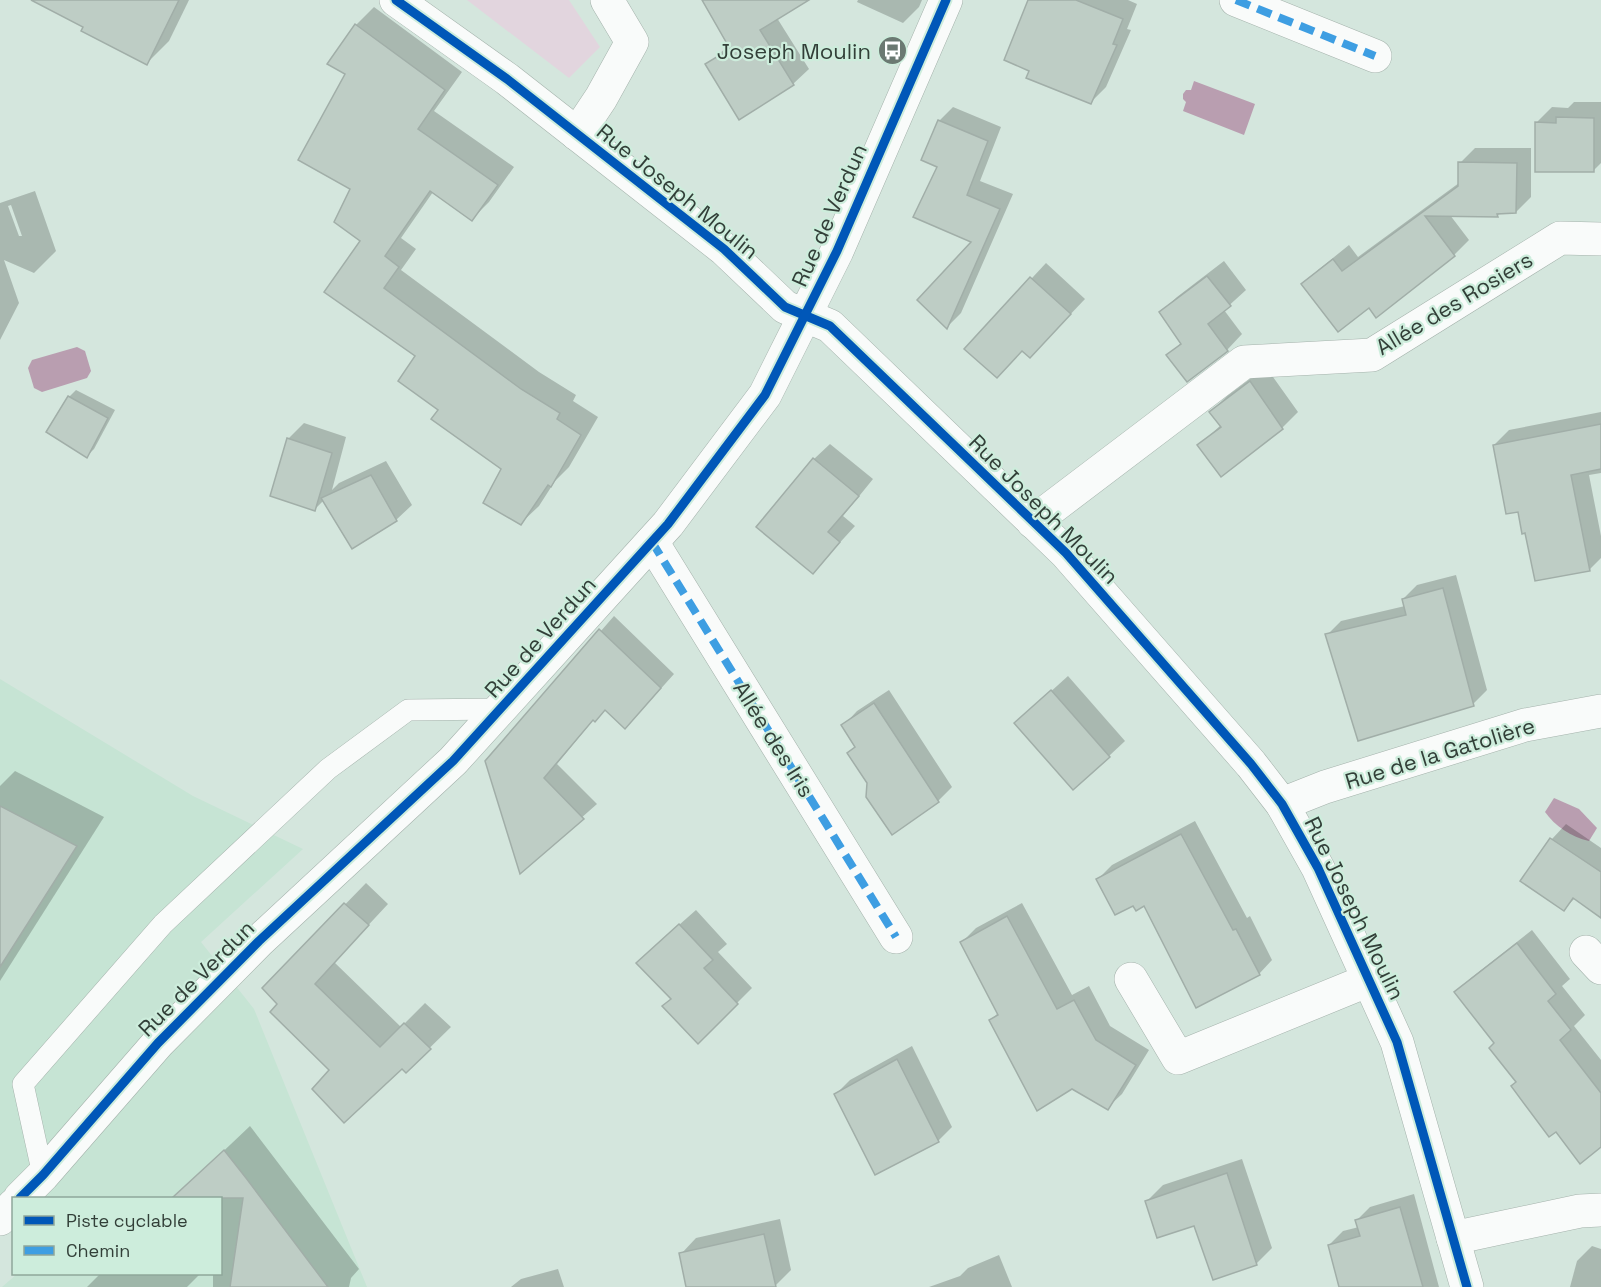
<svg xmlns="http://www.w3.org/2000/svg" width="1601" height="1287" viewBox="0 0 1601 1287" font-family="'Space Grotesk',sans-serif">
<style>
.built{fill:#c6e4d4}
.green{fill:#e2d5de}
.water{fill:#b99eb0}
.shadow{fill:#0003;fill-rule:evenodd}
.building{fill:#becdc5;stroke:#a1aea8;stroke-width:1.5}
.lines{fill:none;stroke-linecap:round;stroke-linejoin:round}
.lane-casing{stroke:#a4b2ab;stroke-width:22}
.street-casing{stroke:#a4b2ab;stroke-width:34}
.lane{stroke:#f9fbfa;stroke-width:21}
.street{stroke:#f9fbfa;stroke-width:33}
.quiet{stroke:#3e9ee2;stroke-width:8;stroke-dasharray:15 8;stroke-linecap:butt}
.cycleway-casing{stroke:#cdeddc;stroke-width:13}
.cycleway{stroke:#0057b8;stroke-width:9}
.labels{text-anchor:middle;stroke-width:4.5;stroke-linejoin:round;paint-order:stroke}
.poi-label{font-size:22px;fill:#323f38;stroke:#cdeddc;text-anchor:end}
.street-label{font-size:22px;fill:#323f38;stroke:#cdeddc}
</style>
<rect width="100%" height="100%" fill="#d4e6dd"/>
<polygon class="built" points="0,679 193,796 303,849 201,942 254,1009 367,1287 2,1287 17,1274 220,1274 220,1198 14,1198 0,1196"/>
<polygon class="green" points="467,0 569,0 600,47 569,78"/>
<g class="water">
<polygon points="1194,81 1255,104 1244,135 1183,111 1186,102 1183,99 1183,94 1186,90 1191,90"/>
<polygon points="77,347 85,351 91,371 87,378 42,392 34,388 28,368 32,360"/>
<path d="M1554,798L1579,809L1597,828L1589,841C1571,837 1555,826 1545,812Z"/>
</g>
<g class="shadow">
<polygon points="81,0 189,0 169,41 147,63 85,26"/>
<polygon points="704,0 798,0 777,18 809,69 793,84 707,65 729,45"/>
<polygon points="858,0 922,0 919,7 903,23 857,2"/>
<polygon points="1030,0 1128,0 1137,4 1127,29 1131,30 1106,87 1091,102 1031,70"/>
<polygon points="374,7 462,72 434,111 514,167 489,202 472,219 433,192 401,238 416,249 401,270 539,372 576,395 573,401 598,417 569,467 555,481 539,506 521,523 503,469 440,409 418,356 326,292 362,240 352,188 347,74 356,25"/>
<polygon points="1574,102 1601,102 1601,163 1593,171 1536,123 1552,107 1568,108"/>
<polygon points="953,107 1001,127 980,181 1013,194 961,313 947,327 974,242 939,166 939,121"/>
<polygon points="1475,148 1531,148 1531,197 1516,212 1501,212 1497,216 1450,215 1469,240 1454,255 1369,306 1303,284 1318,270 1349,245 1358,257 1459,183 1460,163"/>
<path d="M35,191L56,251L34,273L4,260L19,303L0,340V203ZM11,205L22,236H19L8,206Z"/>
<polygon points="1224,261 1246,290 1224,310 1242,334 1227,350 1168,355 1182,342 1161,312 1177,297"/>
<polygon points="1046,263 1085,299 1045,341 1023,349 966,349"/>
<polygon points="1266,367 1298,412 1282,428 1199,445 1221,425 1211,412 1227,396"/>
<polygon points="76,390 115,410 94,449 87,456 69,397"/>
<polygon points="1601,412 1601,473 1589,475 1601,536 1601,558 1590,569 1527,531 1494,445 1509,430"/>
<polygon points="304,423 346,437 332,490 339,483 386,461 412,505 396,520 324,500 315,509 288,439"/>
<polygon points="830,444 873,479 843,516 855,526 813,572 814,459"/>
<polygon points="1456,575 1487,690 1473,704 1327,635 1341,621 1405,606 1403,599 1417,585"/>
<polygon points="614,616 674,674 639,713 606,709 594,719 557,764 597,804 521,871 487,762"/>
<polygon points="1068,676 1125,741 1109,756 1016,723"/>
<polygon points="889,690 952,787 938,801 869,782 849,753 856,746 843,726 857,711"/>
<polygon points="15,771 104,817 0,981 0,786"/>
<polygon points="1195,821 1247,918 1250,916 1272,960 1259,974 1145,904 1133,904 1098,879 1112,865"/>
<polygon points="1566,824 1601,848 1601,916 1575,898 1564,909 1522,880 1552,839"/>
<polygon points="366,883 388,904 334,962 401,1027 425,1003 451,1027 406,1071 402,1067 331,1070 279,1004 264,988"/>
<polygon points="1022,903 1072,995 1089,986 1110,1026 1149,1050 1122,1094 1107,1108 991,1020 999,1012 961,943 976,928"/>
<polygon points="696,910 727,944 718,952 752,988 698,1042 673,998 653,948"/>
<polygon points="1532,930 1570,979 1562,986 1585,1015 1574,1026 1601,1060 1601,1145 1517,1082 1496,1043 1456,992 1471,978"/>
<polygon points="912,1046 952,1127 938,1141 836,1094 850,1080"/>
<polygon points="250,1126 359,1269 351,1278 349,1287 213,1287 213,1274 220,1274 220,1198 174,1198"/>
<polygon points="1242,1159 1272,1248 1256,1264 1195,1224 1147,1201 1163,1185"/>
<polygon points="1414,1194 1439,1287 1341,1287 1329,1245 1343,1231 1359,1227 1356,1221 1370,1207"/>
<polygon points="780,1219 791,1270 775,1286 688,1287 681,1254 696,1238"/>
<polygon points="1592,1246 1601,1249 1601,1287 1570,1287 1577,1261"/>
<polygon points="999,1255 1012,1287 929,1287 960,1276 968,1268"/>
<polygon points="558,1269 564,1287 511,1287 521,1279"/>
<polygon points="100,1274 200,1274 187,1287 87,1287"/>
</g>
<g class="building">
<polygon points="31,0 179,0 147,65 81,31 83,27"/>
<polygon points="702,0 809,0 760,30 794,85 739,120 705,64 730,49"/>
<polygon points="1028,0 1076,0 1123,19 1113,44 1117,45 1091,104 1026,78 1029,71 1004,60"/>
<polygon points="355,24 445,90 418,129 498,185 472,221 430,191 385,256 399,267 384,288 521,389 560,413 557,419 581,435 551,487 548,485 521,525 483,503 501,469 431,419 438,410 398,381 415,356 324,292 360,241 334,222 350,189 298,160 345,74 327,64"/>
<polygon points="1556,117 1594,118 1594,172 1535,172 1535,122 1556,123"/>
<polygon points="938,120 988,141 967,195 1000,209 947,329 917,300 971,242 913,217 937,167 921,160"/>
<polygon points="1458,162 1517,163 1516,213 1497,214 1498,217 1425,216 1455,256 1376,318 1369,308 1338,332 1301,284 1333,259 1342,271 1458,186"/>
<polygon points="1207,276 1231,306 1208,324 1228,351 1187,382 1166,355 1181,344 1159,312"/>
<polygon points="1030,277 1071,314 1030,358 1022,351 997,378 964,349"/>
<polygon points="1250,381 1283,429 1221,477 1197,445 1221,427 1209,412"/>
<polygon points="68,396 108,418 87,458 46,432"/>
<polygon points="1601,424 1601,469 1571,475 1590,571 1535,581 1525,533 1522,534 1518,512 1506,514 1493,445"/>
<polygon points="287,438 332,453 315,511 270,496"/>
<polygon points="813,458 859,496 828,532 840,542 813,574 756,527"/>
<polygon points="371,475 397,521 352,549 321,498"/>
<polygon points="1443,588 1474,706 1358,741 1325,634 1406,615 1402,599"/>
<polygon points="599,629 661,688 625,729 605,710 595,722 593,720 544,778 584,819 520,874 485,761"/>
<polygon points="1051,690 1110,757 1073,790 1014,723"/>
<polygon points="874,703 939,802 892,835 866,797 867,783 847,753 855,747 841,725"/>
<polygon points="0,806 77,846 0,967"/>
<polygon points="1181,834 1233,930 1236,929 1260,975 1196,1008 1144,906 1136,911 1133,906 1115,915 1096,879"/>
<polygon points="1550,838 1601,872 1601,918 1573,898 1564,911 1520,881"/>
<polygon points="344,903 369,925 315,984 380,1047 404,1023 431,1049 406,1073 402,1069 344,1123 312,1089 329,1070 270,1012 277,1004 262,988"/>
<polygon points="1007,916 1057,1009 1074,1000 1096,1040 1136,1065 1108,1110 1072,1089 1037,1111 989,1020 998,1015 960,942"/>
<polygon points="679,924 713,960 704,968 738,1004 698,1044 662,1006 671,999 636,963"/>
<polygon points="1517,943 1556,994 1548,1001 1571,1030 1560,1040 1601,1093 1601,1147 1580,1164 1556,1132 1549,1137 1511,1086 1516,1082 1489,1048 1494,1043 1454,992"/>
<polygon points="897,1059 939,1142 875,1175 834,1094"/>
<polygon points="224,1150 246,1178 328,1287 230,1287 243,1198 172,1198"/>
<polygon points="1227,1173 1257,1265 1213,1280 1194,1226 1157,1238 1145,1201"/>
<polygon points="1400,1207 1423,1287 1339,1287 1328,1245 1360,1236 1355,1220"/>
<polygon points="764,1234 776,1287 686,1287 679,1253"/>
</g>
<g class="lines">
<defs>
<polyline id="lane" points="43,1175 23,1084 163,924 328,769 408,710 502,709"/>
<g id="street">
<polyline points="396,0 507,79 724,249 785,307 830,326 1066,553 1251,764 1282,804 1318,868 1397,1042 1467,1287"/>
<polyline points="1236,0 1375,56"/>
<polyline points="577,134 601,98 632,42 607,0"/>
<polyline points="1033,522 1244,362 1372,355 1560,238 1601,239"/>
<polyline points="652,542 896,937"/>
<polyline points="1282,804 1325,787 1525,725 1601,711"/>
<polyline points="1586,952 1601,968"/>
<polyline points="1131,979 1178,1058 1369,980"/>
<polyline points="20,1198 43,1175 158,1043 259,941 453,761 668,524 765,395 837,251 946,0"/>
<polyline points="0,1219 14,1205"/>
<polyline points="1453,1238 1580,1211 1601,1210"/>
</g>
</defs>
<use href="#lane" class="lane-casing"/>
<use href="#street" class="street-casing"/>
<use href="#lane" class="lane"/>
<use href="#street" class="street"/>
<g class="quiet">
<polyline points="1236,0 1375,56"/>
<polyline points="652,542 896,937"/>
</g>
<defs>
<g id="cycleway">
<polyline points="396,0 507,79 724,249 785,307 830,326 1066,553 1251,764 1282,804 1318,868 1397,1042 1467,1287"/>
<polyline points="20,1198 43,1175 158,1043 259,941 453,761 668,524 765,395 837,251 946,0"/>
</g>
</defs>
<use href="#cycleway" class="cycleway-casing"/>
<use href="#cycleway" class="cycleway"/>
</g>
<defs>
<symbol id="bus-disc" viewBox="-11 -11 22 22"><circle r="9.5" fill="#6b7972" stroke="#cdeddc"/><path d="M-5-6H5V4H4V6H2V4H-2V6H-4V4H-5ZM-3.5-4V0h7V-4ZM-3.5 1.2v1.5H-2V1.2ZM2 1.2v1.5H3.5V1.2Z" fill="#fff"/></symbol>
</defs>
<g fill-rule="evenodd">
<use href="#bus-disc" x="876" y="34" width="33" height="33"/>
</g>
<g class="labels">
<g class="poi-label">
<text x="871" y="59">Joseph Moulin</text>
</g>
<g class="street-label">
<text transform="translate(678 191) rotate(39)" y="8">Rue Joseph Moulin</text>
<text transform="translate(829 215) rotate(-66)" y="8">Rue de Verdun</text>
<text transform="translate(1454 303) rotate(-31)" y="8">Allée des Rosiers</text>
<text transform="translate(1044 509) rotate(45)" y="8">Rue Joseph Moulin</text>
<text transform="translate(540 637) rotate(-48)" y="8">Rue de Verdun</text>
<text transform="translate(774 739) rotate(58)" y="8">Allée des Iris</text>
<text transform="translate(1440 753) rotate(-17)" y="8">Rue de la Gatolière</text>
<text transform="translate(1355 908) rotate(64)" y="8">Rue Joseph Moulin</text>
<text transform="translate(196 978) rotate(-45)" y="8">Rue de Verdun</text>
</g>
</g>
<rect x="12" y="1197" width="210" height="78" fill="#cdeddc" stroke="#8fa79a" stroke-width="1.5"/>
<rect x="24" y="1216" width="30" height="9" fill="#0057b8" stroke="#8fa79a" stroke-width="1.5"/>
<text x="66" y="1227" font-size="18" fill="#323f38">Piste cyclable</text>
<rect x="24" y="1246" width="30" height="9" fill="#3e9ee2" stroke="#8fa79a" stroke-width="1.5"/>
<text x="66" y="1257" font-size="18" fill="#323f38">Chemin</text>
</svg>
